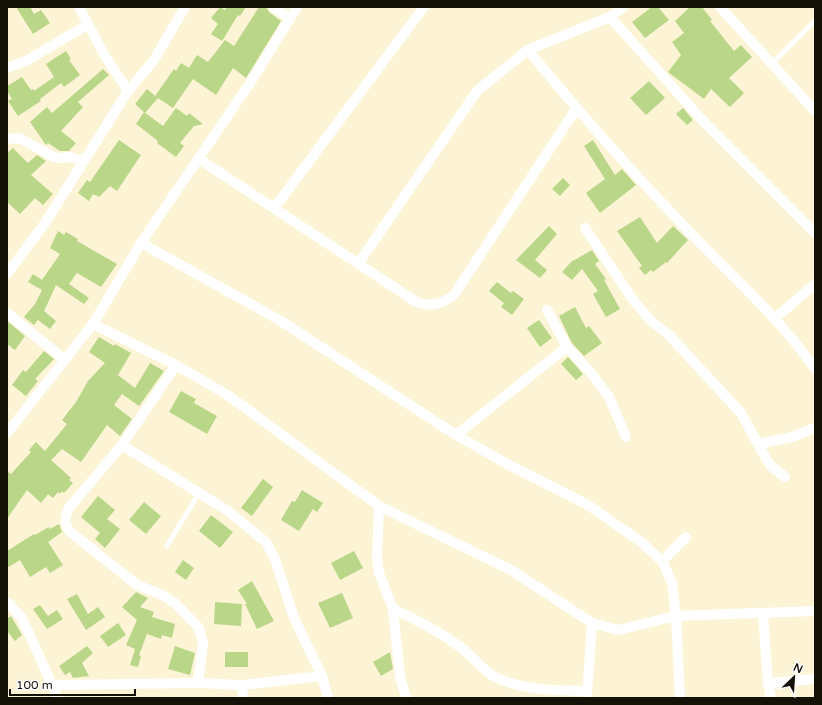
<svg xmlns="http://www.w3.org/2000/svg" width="822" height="705" viewBox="0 0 822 705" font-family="'Varela Round',sans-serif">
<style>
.building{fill:#bad688}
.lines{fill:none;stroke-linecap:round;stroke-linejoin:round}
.lane{stroke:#fff;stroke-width:5}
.street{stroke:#fff;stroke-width:10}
</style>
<rect width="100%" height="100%" fill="#fcf4d5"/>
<g class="building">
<polygon points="16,7 30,7 34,14 41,10 50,23 33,34"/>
<polygon points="220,7 225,10 227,7 246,7 240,16 238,15 222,41 211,34 218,24 211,18"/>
<polygon points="259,7 266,7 269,12 281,21 246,78 233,68 216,95 193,79 173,108 155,96 158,98 145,113 135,104 147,89 155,96 174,69 176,71 181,63 189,68 197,55 208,62 225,40 234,46"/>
<polygon points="652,7 658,7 669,20 645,38 632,22"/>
<polygon points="690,7 702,7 712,20 710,21 734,51 741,45 752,57 729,78 744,93 730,107 711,89 704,99 668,72 681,55 672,42 684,33 675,21"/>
<polygon points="66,51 71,59 69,60 80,75 64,87 61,83 40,99 41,101 18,116 8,101 12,99 7,91 7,86 22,77 31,90 33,89 34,91 54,77 46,64"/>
<polygon points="103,69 109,75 78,102 83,107 61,131 76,143 69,151 60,151 48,143 46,145 30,122 47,107 52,113"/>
<polygon points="649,81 665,98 646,115 630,98"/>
<polygon points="176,108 187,116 189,113 203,124 194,126 180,143 184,146 176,157 157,143 158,141 136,124 144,112 163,126"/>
<polygon points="683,108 693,120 687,125 676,114"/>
<polygon points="119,140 141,155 117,191 110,186 99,197 93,194 89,201 78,193 87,180 90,182"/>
<polygon points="593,140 615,175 622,169 636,185 600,213 586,193 605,179 584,146"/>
<polygon points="13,148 28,163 37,155 46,161 31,175 53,194 43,205 35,198 20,214 7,202 7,153"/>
<polygon points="563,178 570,185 560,196 552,189"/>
<polygon points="640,217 657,243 673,226 688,240 667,263 666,262 653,272 651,270 645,275 639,268 642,266 617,231"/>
<polygon points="549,226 557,234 535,260 547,270 540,278 516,260"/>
<polygon points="58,231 64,235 66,232 78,239 77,241 117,264 101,287 77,273 69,284 89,298 84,304 56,285 44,311 56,321 50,329 38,320 34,325 24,317 35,304 42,290 28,282 33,274 42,280 60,254 50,248"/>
<polygon points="592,250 599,261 595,264 606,279 604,280 620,309 606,317 593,294 598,291 582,269 572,280 562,272 571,262"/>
<polygon points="497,282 511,293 513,291 524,299 512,315 501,307 504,303 489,291"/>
<polygon points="575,307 586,328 589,326 602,343 584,356 572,343 559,316"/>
<polygon points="539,320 552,338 540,347 527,328"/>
<polygon points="7,321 25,336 15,350 7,344"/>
<polygon points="99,337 114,346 115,344 131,353 118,375 135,388 150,363 164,371 139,406 122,394 114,405 132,419 120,436 107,425 81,462 62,449 51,460 71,478 69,480 73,483 64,493 62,491 60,494 58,492 53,498 48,494 41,503 27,490 7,519 7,471 11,474 31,452 29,450 36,442 45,451 67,424 62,420 76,402 88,381 105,363 89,352"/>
<polygon points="44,351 54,359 35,379 38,381 26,396 12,385 23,370 26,372"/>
<polygon points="568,357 583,374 576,380 561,364"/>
<polygon points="181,391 196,399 194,403 217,416 207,434 169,412"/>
<polygon points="263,479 273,487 252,516 241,508"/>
<polygon points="302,490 323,503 317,512 313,509 299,531 281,520 292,501 295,502"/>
<polygon points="98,496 115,510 107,519 120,529 105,548 95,539 100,533 81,517"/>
<polygon points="144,502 161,516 146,534 129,520"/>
<polygon points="211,515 233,532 220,548 199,531"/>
<polygon points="59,524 62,532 48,542 63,565 50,573 46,567 30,577 20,560 7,568 7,551 34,534 35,535 49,527 50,529"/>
<polygon points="354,551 363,568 340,580 331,563"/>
<polygon points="183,560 194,568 186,580 175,572"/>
<polygon points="252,581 274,621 257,629 245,604 247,604 238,590"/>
<polygon points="136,592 148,598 140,607 154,612 152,617 175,624 172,638 162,635 161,639 147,634 139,655 141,656 138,667 130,665 135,649 126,645 137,620 122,607"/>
<polygon points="342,593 353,618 330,628 318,603"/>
<polygon points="77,594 88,614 98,607 105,617 86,630 67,599"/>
<polygon points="215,602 242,604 241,626 214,624"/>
<polygon points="40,605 48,616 57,610 63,619 47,629 33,609"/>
<polygon points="11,616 22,635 15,641 7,631 7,619"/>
<polygon points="118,623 126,635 108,647 100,636"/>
<polygon points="87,646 93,653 82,663 89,676 73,678 70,672 65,675 59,666"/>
<polygon points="175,646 195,653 190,675 168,669"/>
<rect x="225" y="652" width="23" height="15"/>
<polygon points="390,652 393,669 381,676 373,662"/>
</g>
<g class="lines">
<g class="lane">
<polyline points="772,63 815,21"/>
<polyline points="167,546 199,493"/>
</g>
<g class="street">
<polyline points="79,7 105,56 128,91"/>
<polyline points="273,7 290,18"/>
<polyline points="623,7 610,17 703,121 815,233"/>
<polyline points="720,7 815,111"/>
<path d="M528,50C577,110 628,168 682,224C726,271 778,315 815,369"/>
<polyline points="7,68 26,61 87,25"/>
<polyline points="7,139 19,138 54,157 60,158 70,157 83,161"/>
<path d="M199,159L418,303C432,307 443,304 454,295L576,109"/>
<polyline points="275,207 424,7"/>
<polyline points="585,228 633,300 652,322 668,334 741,413 758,444 792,437 815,428"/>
<polyline points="141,243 281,321 456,435 509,465 588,505 641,542 662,561 672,583 676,616 680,698"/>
<polyline points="358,264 477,91 528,50 610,17"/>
<polyline points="7,274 45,223 128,91 154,60 185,7"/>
<polyline points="547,310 567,347 592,374 609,397 626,437"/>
<polyline points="7,313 65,360"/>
<polyline points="774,319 815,284"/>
<polyline points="93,324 176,365 229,396 379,506 511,570 592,623 618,630 676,616 815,611"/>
<path d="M176,365L122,445L69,508C64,517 65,522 69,531L137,585L162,595L175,603L199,628L203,643L198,683"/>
<polyline points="7,433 93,324 141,243 250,83 297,7"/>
<polyline points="456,435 567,347"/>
<polyline points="758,444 770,465 785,477"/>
<polyline points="122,445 228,511 266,542 275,559 294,618 322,676 328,698"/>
<polyline points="379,506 377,559 379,573 393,609 400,676 406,698"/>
<polyline points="662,561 686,537"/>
<polyline points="7,602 22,618 58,698"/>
<path d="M393,609C417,620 443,633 464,650C475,659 484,672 497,678C526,691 555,690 586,691"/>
<polyline points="763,613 768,683 771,698"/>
<polyline points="768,683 815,679"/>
<polyline points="52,685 198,683 242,685 322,676"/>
<polyline points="242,685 243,698"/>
<polyline points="587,696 592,623"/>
</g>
</g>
<rect width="822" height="705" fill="none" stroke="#141107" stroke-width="16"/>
<g transform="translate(794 677) rotate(25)" stroke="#ffffff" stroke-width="3" paint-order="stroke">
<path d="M0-3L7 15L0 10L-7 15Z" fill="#141107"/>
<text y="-6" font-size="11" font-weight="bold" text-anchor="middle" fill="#141107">N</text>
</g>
<path d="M10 689v6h125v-6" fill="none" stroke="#141107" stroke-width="2"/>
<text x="16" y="689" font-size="12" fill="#141107" stroke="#ffffff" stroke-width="3" paint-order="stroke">100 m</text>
</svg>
